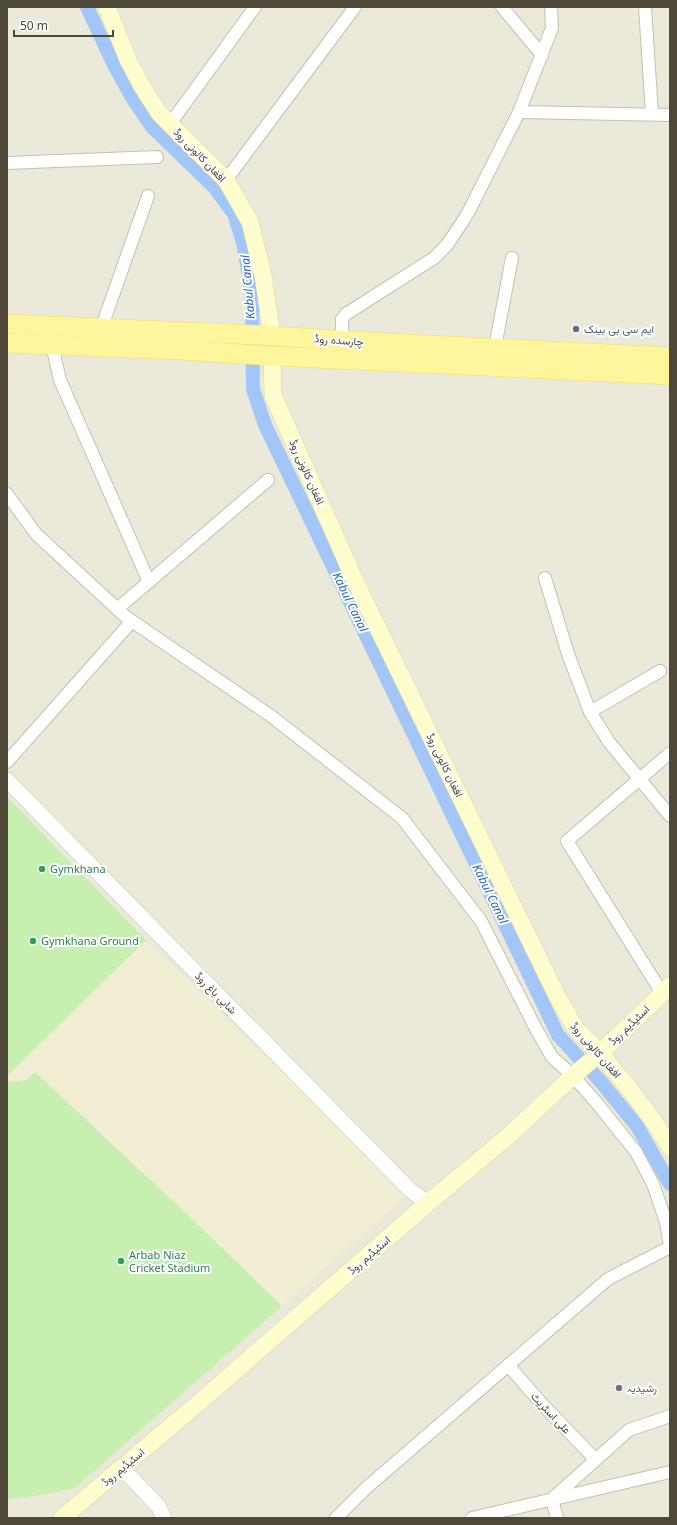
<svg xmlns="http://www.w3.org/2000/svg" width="677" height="1525" viewBox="0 0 677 1525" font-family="'Noto Sans',Vazirmatn,sans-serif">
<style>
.residential{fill:#ebe9d9}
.education{fill:#f1eed4}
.green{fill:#c7efb0}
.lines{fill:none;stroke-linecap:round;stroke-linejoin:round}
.canal{stroke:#a2c6f8;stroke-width:14}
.minor-casing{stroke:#c4c0ac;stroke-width:14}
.tertiary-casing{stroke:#c4c0ac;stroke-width:16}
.secondary-casing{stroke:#dbd696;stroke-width:18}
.primary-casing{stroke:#f1df5f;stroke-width:20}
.minor{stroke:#fff;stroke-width:12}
.tertiary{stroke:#fff;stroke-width:15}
.secondary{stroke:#fffccd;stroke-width:17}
.primary{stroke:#fff59c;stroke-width:19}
.service-dot{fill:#5c6f8a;stroke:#fff;stroke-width:1.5}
.leisure-dot{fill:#2e9e5b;stroke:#fff;stroke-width:1.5}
.worship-dot{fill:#6b7280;stroke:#fff;stroke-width:1.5}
.labels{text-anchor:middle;stroke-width:4;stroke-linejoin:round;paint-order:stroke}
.street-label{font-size:11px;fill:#4d4837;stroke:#fff}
.service-label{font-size:11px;fill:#4e5e75;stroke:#fff;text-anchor:start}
.leisure-label{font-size:11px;fill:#27864d;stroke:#fff;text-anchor:start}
.worship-label{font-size:11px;fill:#5b616d;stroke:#fff;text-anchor:start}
.water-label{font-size:12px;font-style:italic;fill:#2364c6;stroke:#fff}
</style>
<rect width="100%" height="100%" fill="#f7f5eb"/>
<rect class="residential" x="7" y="7" width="663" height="1511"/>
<polygon class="education" points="146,940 409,1194 282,1306 35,1072 26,1080 7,1082 7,1076"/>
<g class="green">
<polygon points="7,797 146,940 7,1076"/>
<polygon points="35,1072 189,1216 282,1306 75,1488 52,1493 7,1500 7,1082 26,1080"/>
</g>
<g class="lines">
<polyline class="canal" points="87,7 114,65 133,99 152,127 215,188 234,214 243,242 249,276 252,306 253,389 265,425 558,1035 601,1082 637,1126 670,1184"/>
<defs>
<g id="minor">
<polyline points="502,7 542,55"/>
<polyline points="645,7 652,114"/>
<polyline points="519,112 670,115"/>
<polyline points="170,124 255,7"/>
<polyline points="7,163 157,157"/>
<polyline points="226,180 355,7"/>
<polyline points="101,329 148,196"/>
<polyline points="342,340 342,319 346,314 434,258 447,245 463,221 469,211 519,112 552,28 551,7"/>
<polyline points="52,345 60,380 149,582"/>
<polyline points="495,347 512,258"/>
<polyline points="7,494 36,534 126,617 271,716 402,818 481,921 536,1029 552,1057 573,1076 596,1102 636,1152 653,1184 666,1222 670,1246"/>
<polyline points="545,578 568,654 590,712 609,742 670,816"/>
<polyline points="117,609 268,480"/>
<polyline points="590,712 660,671"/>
<polyline points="7,762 132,621"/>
<polyline points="662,993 567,841 670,753"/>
<polyline points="508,1365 542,1404 595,1459"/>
<polyline points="336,1518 365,1489 608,1279 670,1247"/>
<polyline points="472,1518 670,1472"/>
<polyline points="557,1518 552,1499 629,1430 670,1416"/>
</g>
<g id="tertiary">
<polyline points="7,780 410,1190 428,1203"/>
<polyline points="122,1468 159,1507 164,1518"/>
</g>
<g id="secondary">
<polyline points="107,7 128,60 143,88 159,113 226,180 250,222 263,275 272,336"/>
<polyline points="272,356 273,395 356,583 556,994 576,1029 600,1053 632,1092 657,1126 670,1147"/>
<polyline points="62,1518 195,1406 428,1203 506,1138 573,1076 600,1053 670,986"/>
</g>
<g id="primary">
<polyline points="7,324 257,335 367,342 670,357"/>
<polyline points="7,343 181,350 272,356 670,375"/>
</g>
</defs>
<use href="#minor" class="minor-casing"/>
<use href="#tertiary" class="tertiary-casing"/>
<use href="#secondary" class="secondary-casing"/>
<use href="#primary" class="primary-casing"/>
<use href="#minor" class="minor"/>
<use href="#tertiary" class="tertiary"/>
<use href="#secondary" class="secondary"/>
<use href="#primary" class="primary"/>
</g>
<circle class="service-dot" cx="576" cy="329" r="4"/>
<g class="leisure-dot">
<circle cx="42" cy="869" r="4"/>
<circle cx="33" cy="941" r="4"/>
<circle cx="121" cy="1261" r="4"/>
</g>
<circle class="worship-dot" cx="619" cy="1388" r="4"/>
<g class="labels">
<g class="street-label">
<text transform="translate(200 155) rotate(46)" y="4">افغان کالونی روڈ</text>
<text transform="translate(339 340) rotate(4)" y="4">چارسدہ روڈ</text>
<text transform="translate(307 472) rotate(66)" y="4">افغان کالونی روڈ</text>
<text transform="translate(445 765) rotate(64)" y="4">افغان کالونی روڈ</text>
<text transform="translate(216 993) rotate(45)" y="4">شاہی باغ روڈ</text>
<text transform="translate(629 1025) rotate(-44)" y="4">اسٹیڈیم روڈ</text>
<text transform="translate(596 1050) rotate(49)" y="4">افغان کالونی روڈ</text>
<text transform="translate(369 1255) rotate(-41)" y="4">اسٹیڈیم روڈ</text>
<text transform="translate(551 1413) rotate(47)" y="4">علی اسٹریٹ</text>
<text transform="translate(123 1467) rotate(-40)" y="4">اسٹیڈیم روڈ</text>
</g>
<g class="service-label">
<text x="584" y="333">ایم سی بی بینک</text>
</g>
<g class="leisure-label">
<text x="50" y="873">Gymkhana</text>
<text x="41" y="945">Gymkhana Ground</text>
<text x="129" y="1259">Arbab Niaz<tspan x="129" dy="13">Cricket Stadium</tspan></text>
</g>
<g class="worship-label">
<text x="627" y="1392">رشیدیہ</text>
</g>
<g class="water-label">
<text transform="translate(248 287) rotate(-95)" y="4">Kabul Canal</text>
<text transform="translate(350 602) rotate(64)" y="4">Kabul Canal</text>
<text transform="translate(490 894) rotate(64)" y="4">Kabul Canal</text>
</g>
</g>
<rect width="677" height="1525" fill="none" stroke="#4d4837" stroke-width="16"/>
<path d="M14 30v6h99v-6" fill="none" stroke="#4d4837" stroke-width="2"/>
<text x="20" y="30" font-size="12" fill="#4d4837" stroke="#ffffff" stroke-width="3" paint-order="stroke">50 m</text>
</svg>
